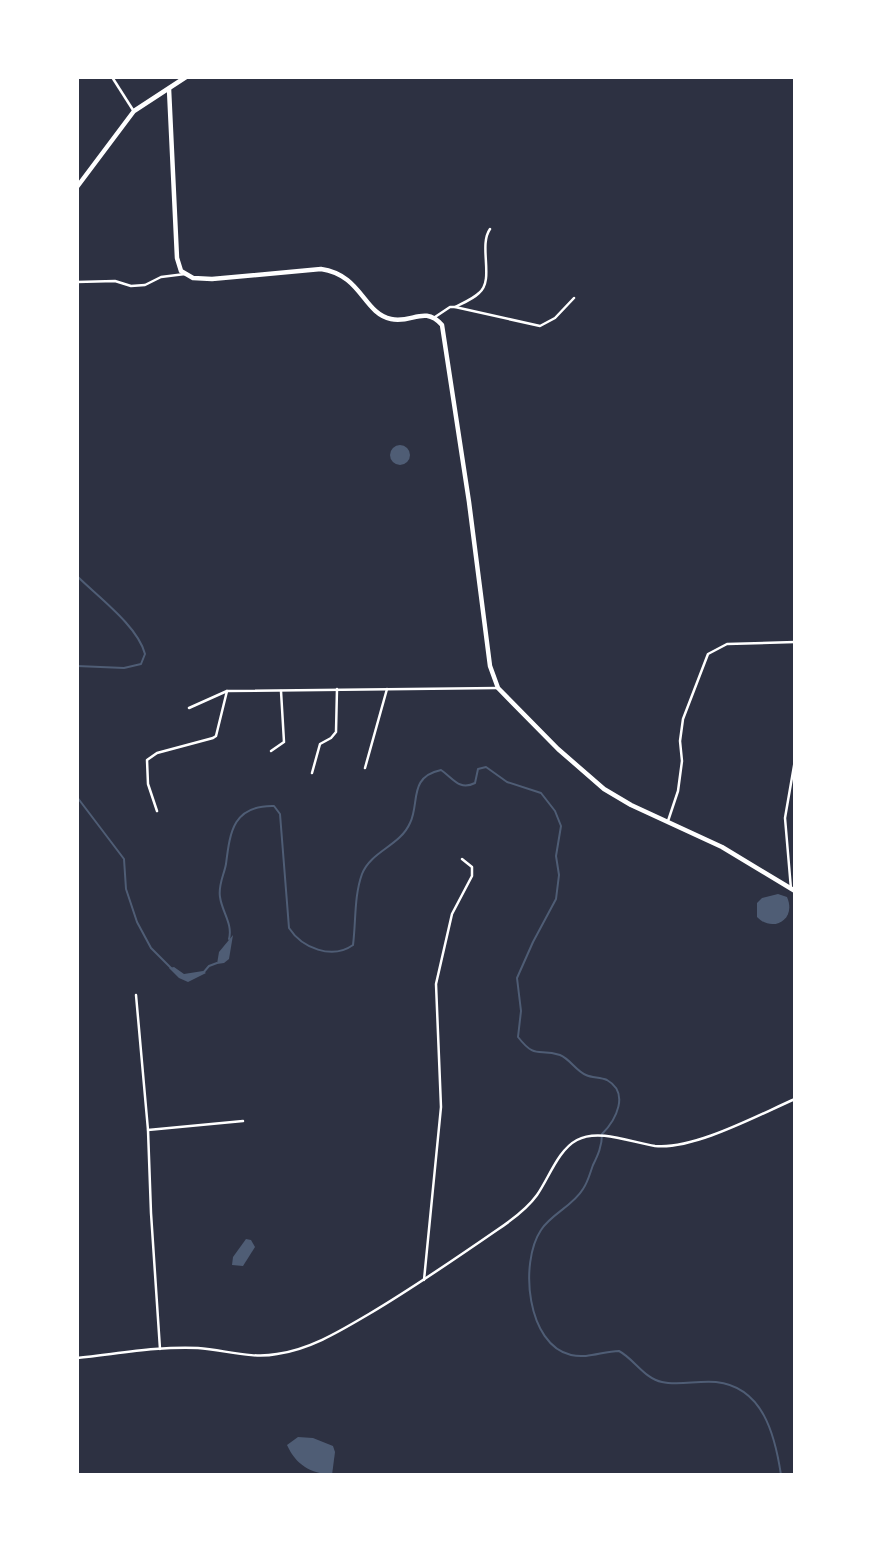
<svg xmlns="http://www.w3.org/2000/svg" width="872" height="1552" viewBox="0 0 872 1552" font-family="Lato,sans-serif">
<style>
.water{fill:#4f5d75}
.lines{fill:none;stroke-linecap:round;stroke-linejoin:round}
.stream{stroke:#4f5d75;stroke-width:2}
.minor{stroke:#fff;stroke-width:2.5}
.secondary{stroke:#fff;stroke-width:4.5}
</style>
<rect width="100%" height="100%" fill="#2d3142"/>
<g class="water">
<circle cx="400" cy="455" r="10"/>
<path d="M778,894L787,897C797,920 772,933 757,917V903L762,898Z"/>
<polygon points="233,935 229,959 224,963 217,964 219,952"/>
<polygon points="174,967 184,974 203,971 206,973 188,982 179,978 169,968"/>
<polygon points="246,1239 251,1240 255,1247 243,1266 232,1265 233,1257"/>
<path d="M298,1437L313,1438L333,1446L335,1452L332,1475C310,1473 296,1465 287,1445Z"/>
</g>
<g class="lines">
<g class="stream">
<path d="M77,576C97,596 138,626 145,654L141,664L124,668L77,666"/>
<polyline points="77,797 124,859 126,889 137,922 151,948 172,969"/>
<path d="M229,939C233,924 222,912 220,897C218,885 224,875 226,864C230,832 233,805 274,806L280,814L289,928C302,948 332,960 353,945C356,922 354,896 362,874C371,851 400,846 410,823C420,803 408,777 441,770C453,778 459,791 475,783L478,769L486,767L507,782L541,793L555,811L561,826L556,856L559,875L556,899L533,942L517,978L521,1011L518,1037C536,1060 538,1048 560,1055C570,1059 576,1071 586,1075C592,1078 600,1077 607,1080C630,1093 616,1120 602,1134C602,1146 598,1155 593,1165C590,1173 588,1182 583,1189C573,1206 551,1214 541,1230C519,1263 527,1345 571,1355C588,1359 603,1351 619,1351C634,1359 645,1379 662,1382C679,1386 698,1380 716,1382C763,1387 775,1435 781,1475"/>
<polyline points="203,973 209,966 217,963"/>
</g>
<g class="minor">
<polyline points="112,77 133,110"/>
<polyline points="77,282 115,281 131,286 145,285 161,277 185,274"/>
<path d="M455,307C463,303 473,299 479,293C495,280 478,246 490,229"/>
<polyline points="435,317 450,307 455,307 540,326 555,318 574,298"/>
<polyline points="189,708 227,691 498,688"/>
<polyline points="271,751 284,742 281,691"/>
<polyline points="365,768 387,689"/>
<polyline points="312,773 320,744 331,738 336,732 337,689"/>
<polyline points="157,811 148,784 147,760 157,753 213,738 216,736 227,691"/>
<polyline points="668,821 678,791 682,761 680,741 683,719 708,654 727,644 795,642"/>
<polyline points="791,889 785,818 795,760"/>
<polyline points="136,995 148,1130 151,1213 160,1349"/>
<polyline points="148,1130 243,1121"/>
<polyline points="424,1280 441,1107 436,984 452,914 472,876 472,867 462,859"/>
<path d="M77,1358C117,1354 158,1346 198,1348C225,1350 251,1359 277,1354C311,1349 340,1331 369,1314C413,1288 455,1259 497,1230C512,1220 527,1209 537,1195C549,1178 558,1150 577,1140C599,1128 633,1143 655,1146C694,1150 758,1115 795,1099"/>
</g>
<g class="secondary">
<path d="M169,89L177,258L181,271L193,278L212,279L321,269C362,275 363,313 391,319C412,324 424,305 442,325L469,502L490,666L498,688L558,749L604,789L631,805L722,847L795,891"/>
<polyline points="77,187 134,111 186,77"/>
</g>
</g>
<rect width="872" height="1552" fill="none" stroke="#ffffff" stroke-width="158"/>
</svg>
